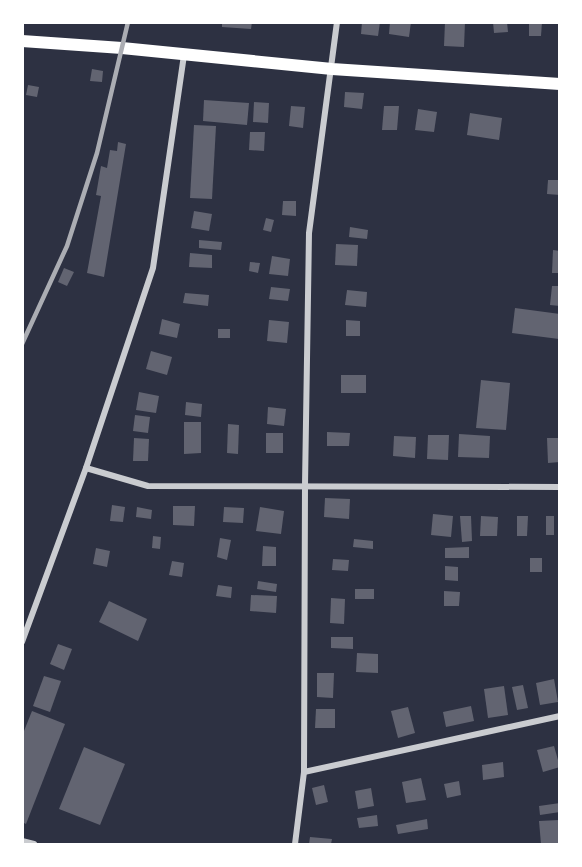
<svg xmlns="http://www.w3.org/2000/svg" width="582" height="867" viewBox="0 0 582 867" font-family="'IBM Plex Sans',sans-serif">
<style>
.building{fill:#626471}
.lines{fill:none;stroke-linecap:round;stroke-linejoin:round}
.minor{stroke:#caccd0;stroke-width:6}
.primary{stroke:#fff;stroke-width:12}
.rail{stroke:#abadb3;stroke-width:4.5}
</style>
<rect width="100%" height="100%" fill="#2d3142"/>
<g class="building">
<polygon points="222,22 252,22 251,29 222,27"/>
<polygon points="362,22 380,22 378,36 361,34"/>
<polygon points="390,22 411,22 409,37 389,34"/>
<polygon points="445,22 465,22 464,47 444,46"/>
<polygon points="493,22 507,22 508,32 494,33"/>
<polygon points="529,22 542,22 541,36 529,36"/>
<polygon points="92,69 103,71 102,82 90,81"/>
<polygon points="28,85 39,87 37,97 26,95"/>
<polygon points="345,92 364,93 362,109 344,107"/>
<polygon points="204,100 249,103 247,125 203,121"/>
<polygon points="254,102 269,103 268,123 253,122"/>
<polygon points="291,106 305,107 303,128 289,126"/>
<polygon points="384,106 399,106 397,130 382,130"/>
<polygon points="418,109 437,112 434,132 415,130"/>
<polygon points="470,113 502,118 499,140 467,135"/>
<polygon points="194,125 216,126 212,199 190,198"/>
<polygon points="250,132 265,132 264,151 249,150"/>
<polygon points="118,142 126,144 104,277 87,273 101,196 96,195 101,166 107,168 110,150 117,151"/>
<polygon points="548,180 560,180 560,195 547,194"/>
<polygon points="283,201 296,201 296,216 282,215"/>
<polygon points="194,211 212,214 209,231 191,228"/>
<polygon points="266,218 274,220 271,232 263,230"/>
<polygon points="350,227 368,230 367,239 349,237"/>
<polygon points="199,240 222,242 221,250 199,248"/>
<polygon points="336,244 358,245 357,266 335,265"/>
<polygon points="553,250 560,251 560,273 552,273"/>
<polygon points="190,253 212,255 212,268 189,267"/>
<polygon points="272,256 290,259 288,276 269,274"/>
<polygon points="250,262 260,263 258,273 249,271"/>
<polygon points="64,268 74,272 67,286 58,282"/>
<polygon points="552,286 560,286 560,306 550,305"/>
<polygon points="271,287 290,289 288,301 269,299"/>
<polygon points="347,290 367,292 366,307 345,305"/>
<polygon points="185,293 209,295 208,306 183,303"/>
<polygon points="515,308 560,314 559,339 512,333"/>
<polygon points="162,319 180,324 177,338 159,334"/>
<polygon points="269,320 289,322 287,343 267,341"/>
<polygon points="346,320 360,321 360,336 346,336"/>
<rect x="218" y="329" width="12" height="9"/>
<polygon points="151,351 172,357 167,375 146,369"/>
<rect x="341" y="375" width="25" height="18"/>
<polygon points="481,380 510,383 506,430 476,428"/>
<polygon points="139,392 159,396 156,413 136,410"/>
<polygon points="186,402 202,404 201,417 185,415"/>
<polygon points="268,407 286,409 284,426 267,424"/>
<polygon points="135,415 150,417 148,433 133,431"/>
<polygon points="184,422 201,422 201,453 184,454"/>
<polygon points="228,424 239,425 238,454 227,453"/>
<polygon points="327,432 350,433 349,446 327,446"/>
<rect x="266" y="433" width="17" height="20"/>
<polygon points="459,434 490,436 489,458 458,457"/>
<polygon points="428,435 449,435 448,460 427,459"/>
<polygon points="394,436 416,437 415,458 393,456"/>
<polygon points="134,438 149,439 148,461 133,461"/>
<polygon points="547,438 559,438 560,462 548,463"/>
<polygon points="325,498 350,499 349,519 324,517"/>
<polygon points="112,505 125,507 123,522 110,521"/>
<polygon points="173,506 195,506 194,526 173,525"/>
<polygon points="137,507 152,510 151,519 136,517"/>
<polygon points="224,507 244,508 243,523 223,522"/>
<polygon points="260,507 284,511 281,534 256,531"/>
<polygon points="433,514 453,516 451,537 431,535"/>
<polygon points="460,516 471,516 472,541 462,542"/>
<polygon points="481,516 498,517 497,536 480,536"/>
<polygon points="517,516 528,516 527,536 517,536"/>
<rect x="546" y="516" width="8" height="19"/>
<polygon points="153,536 161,537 160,549 152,548"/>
<polygon points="220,538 231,540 227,560 217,557"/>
<polygon points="354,539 373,541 373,549 353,547"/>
<polygon points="263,546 276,547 276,566 262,566"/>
<polygon points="469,547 469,558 445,558 445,548"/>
<polygon points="96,548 110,551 107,567 93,564"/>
<rect x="530" y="558" width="12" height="14"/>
<polygon points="333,559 349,560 348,571 332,570"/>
<polygon points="172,561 184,563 182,577 169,575"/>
<polygon points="445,566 458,567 458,581 445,580"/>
<polygon points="258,581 277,584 276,592 257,589"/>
<polygon points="218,585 232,587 231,598 216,596"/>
<rect x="355" y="589" width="19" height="10"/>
<polygon points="444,591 460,592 459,606 444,606"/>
<polygon points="251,595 277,596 276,613 250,611"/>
<polygon points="331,598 345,599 344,624 330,623"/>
<polygon points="109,601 147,619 138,641 99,622"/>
<polygon points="331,637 353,637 353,649 331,648"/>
<polygon points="58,644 72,649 64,670 50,664"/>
<polygon points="357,653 378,654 378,673 356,672"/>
<polygon points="317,673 334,673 333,698 317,697"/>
<polygon points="44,676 61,681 50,712 33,706"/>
<polygon points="554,679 558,702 540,705 536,683"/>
<polygon points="523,685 528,708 517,710 512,687"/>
<polygon points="504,686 508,715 488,718 484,689"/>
<polygon points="471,706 474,721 446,727 443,712"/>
<polygon points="408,707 415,733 398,738 391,711"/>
<polygon points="316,709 335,709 335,728 315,728"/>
<polygon points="32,711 65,724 26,824 22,822 22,736"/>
<polygon points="554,746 560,767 543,772 537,750"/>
<polygon points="84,747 125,764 100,825 59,809"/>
<polygon points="503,762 504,777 483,780 482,765"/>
<polygon points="421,778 426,800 406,803 402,782"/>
<polygon points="459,781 461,795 447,798 444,784"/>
<polygon points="324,785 328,802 316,805 312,788"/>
<polygon points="371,788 374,806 358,809 355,791"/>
<polygon points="560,803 560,812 540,815 539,806"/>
<polygon points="377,815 378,826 359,828 357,818"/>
<polygon points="427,819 428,829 398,834 396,825"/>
<polygon points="559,820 560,844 541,844 539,821"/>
<polygon points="310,837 332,839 331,844 309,844"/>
</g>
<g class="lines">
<g class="minor">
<polyline points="86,468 148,486 560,487"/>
<polyline points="22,642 86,468 153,268 184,55"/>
<polyline points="304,772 560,716"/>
<polyline points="22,841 34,844"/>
<polyline points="295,844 304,772 305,485 309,233 337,22"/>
</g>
<polyline class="primary" points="22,41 122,48 332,69 560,84"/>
<polyline class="rail" points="22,344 67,246 97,153 128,22"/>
</g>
<rect width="582" height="867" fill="none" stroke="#ffffff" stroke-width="48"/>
</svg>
